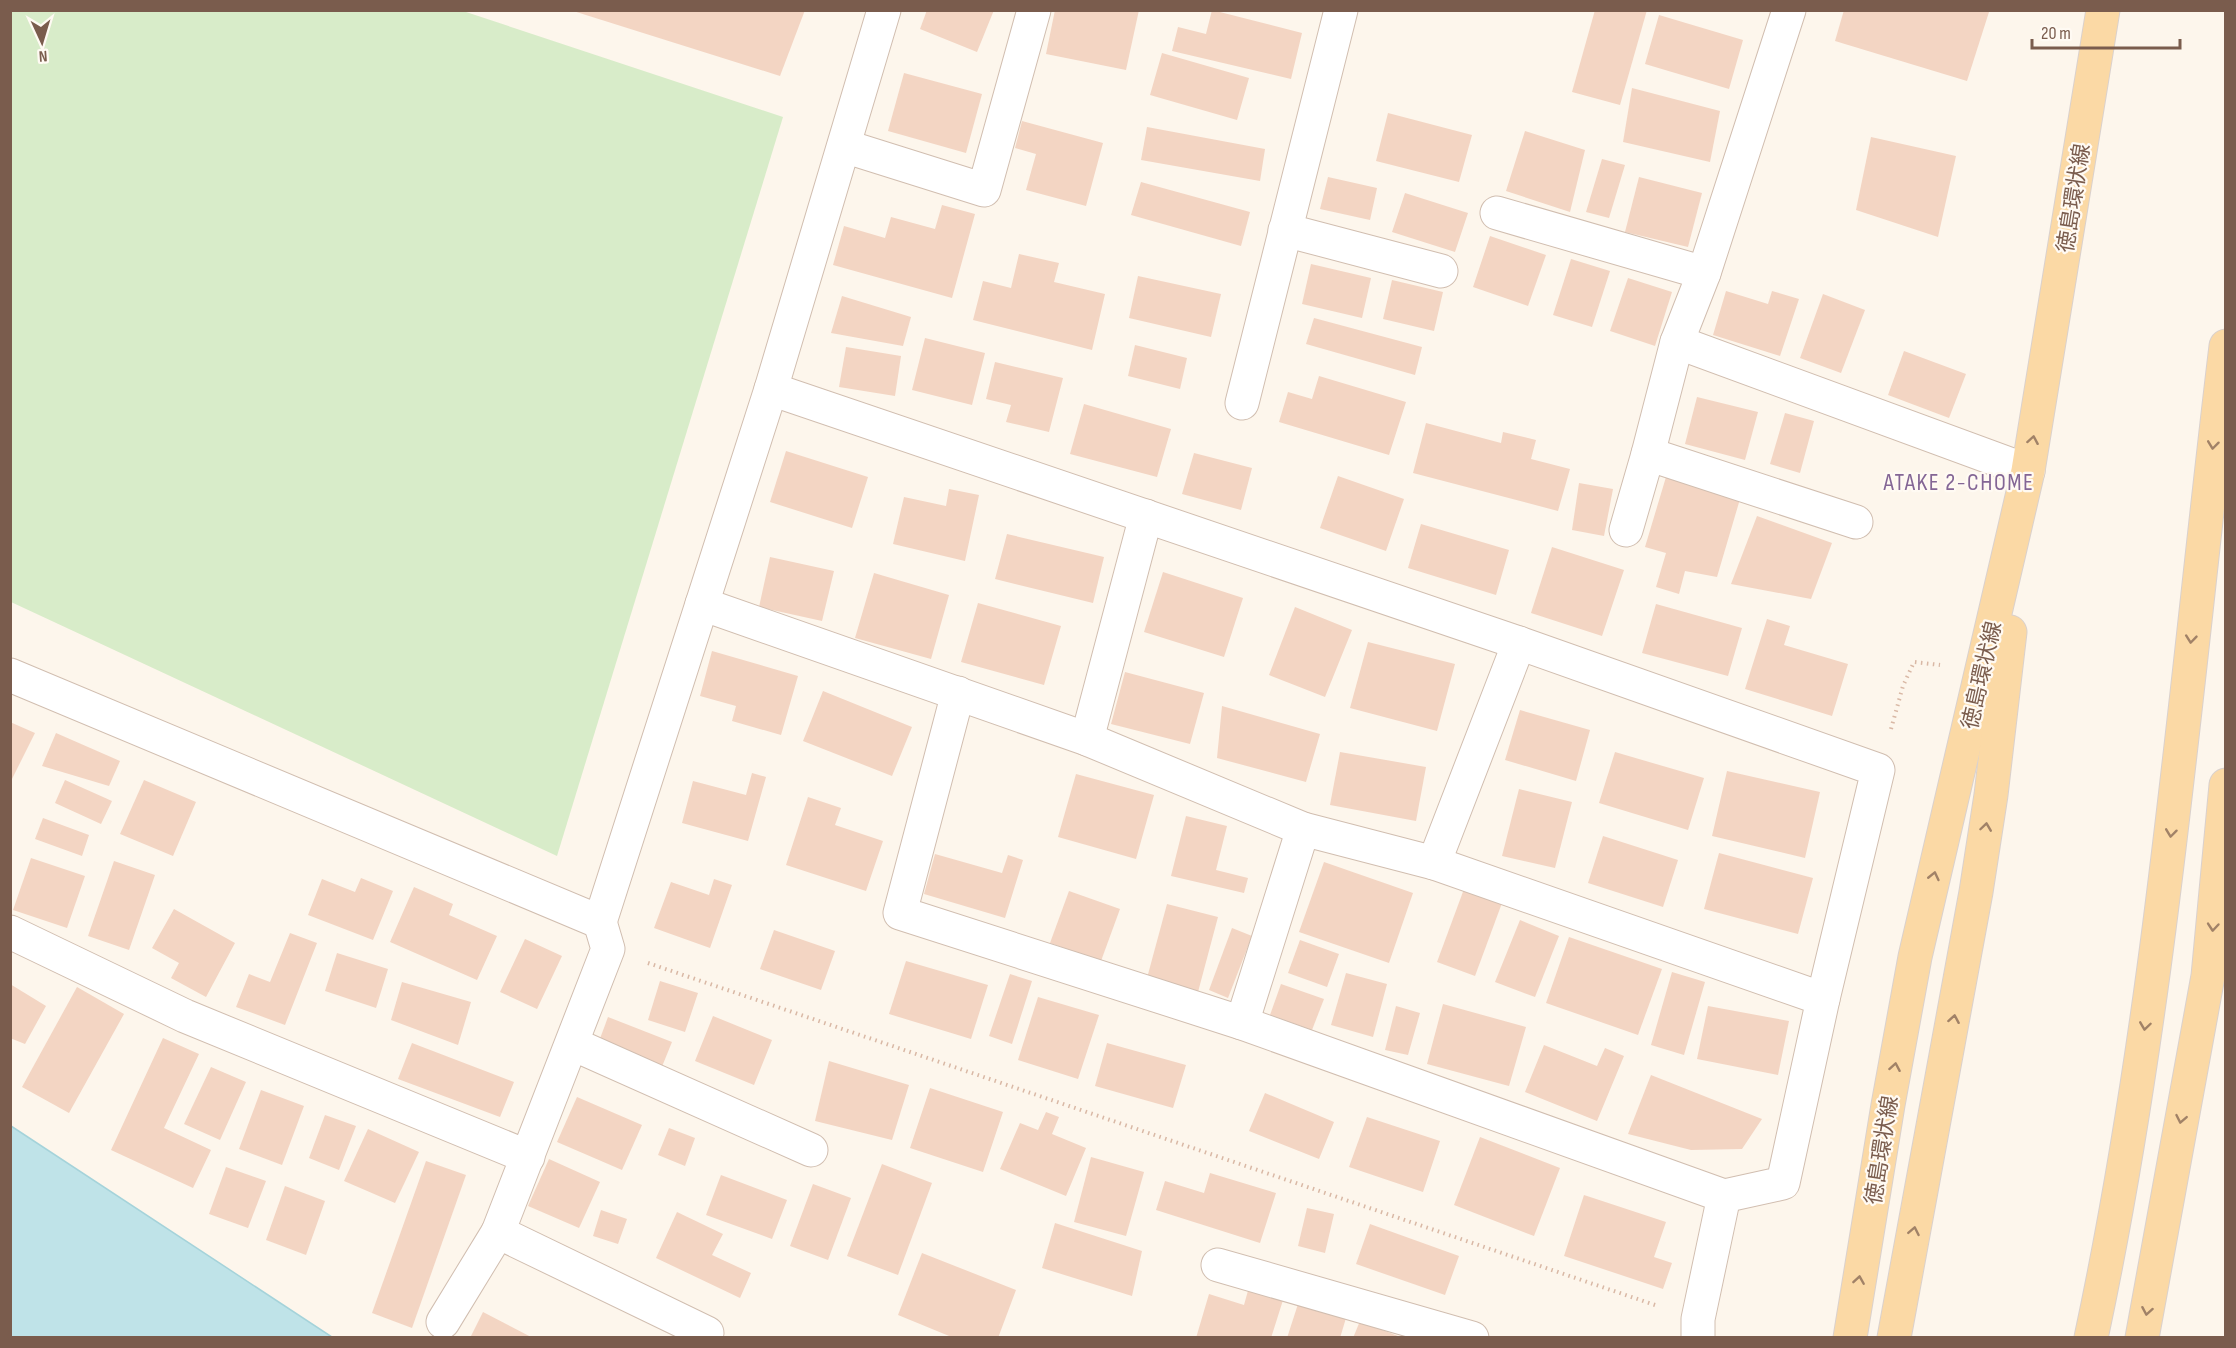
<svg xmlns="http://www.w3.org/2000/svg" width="2236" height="1348" viewBox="0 0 2236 1348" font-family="'Sofia Sans Condensed','Noto Sans JP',sans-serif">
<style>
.green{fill:#d8ecc9}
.water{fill:#bfe3e8;stroke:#a5d3da;stroke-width:1.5}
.building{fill:#f3d5c3}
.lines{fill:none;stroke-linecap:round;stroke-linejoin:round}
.street-casing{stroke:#d1beb0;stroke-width:35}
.primary-casing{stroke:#dad1cd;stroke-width:35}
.path{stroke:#d9b8a5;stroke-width:4;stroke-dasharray:1.5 4.5;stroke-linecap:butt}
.street{stroke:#fff;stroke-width:33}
.primary{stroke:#fbd9a5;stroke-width:33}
.oneway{stroke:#a18267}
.labels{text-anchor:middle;stroke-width:4.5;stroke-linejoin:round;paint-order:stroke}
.street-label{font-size:22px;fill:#7a5c4d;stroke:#fffaf3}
.neighbourhood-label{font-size:24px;letter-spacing:1.5px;fill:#846695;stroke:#fffaf3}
</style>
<rect width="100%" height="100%" fill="#fdf6ec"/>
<polygon class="green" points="11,10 463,11 783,117 557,856 11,602"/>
<polygon class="water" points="11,1126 332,1337 11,1337"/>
<g class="building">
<polygon points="570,10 805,10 780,76"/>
<polygon points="927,10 994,10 977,52 920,29"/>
<polygon points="1055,10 1139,10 1126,70 1046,54"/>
<polygon points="1212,10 1302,33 1291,79 1172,51 1178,27 1206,34"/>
<polygon points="1595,10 1647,10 1620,105 1572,92"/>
<polygon points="1844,10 1985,10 1989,12 1967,81 1835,41"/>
<polygon points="1659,15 1743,40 1729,89 1645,64"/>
<polygon points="1162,53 1249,78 1237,120 1150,95"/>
<polygon points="904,73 982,94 966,153 888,131"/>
<polygon points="1632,88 1720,111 1710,162 1623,142"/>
<polygon points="1388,113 1472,135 1459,182 1376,161"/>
<polygon points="1022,121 1103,143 1086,206 1026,190 1036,154 1015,148"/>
<polygon points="1147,127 1265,149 1260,181 1141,160"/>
<polygon points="1525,131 1585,150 1570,212 1506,191"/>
<polygon points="1871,137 1956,156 1938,237 1856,210"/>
<polygon points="1602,159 1625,165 1609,218 1586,212"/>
<polygon points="1328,177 1377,188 1370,220 1320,209"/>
<polygon points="1639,177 1702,193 1688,247 1625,232"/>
<polygon points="1141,182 1250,212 1241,246 1131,215"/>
<polygon points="1405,193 1468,213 1455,252 1392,232"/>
<polygon points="942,205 975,214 952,298 833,265 844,226 885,238 891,217 935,229"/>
<polygon points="1490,236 1546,255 1528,306 1473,287"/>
<polygon points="1019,254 1059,263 1054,282 1105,294 1092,350 973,320 983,281 1011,288"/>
<polygon points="1571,259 1610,271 1592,327 1553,315"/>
<polygon points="1311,264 1371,278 1362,318 1302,304"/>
<polygon points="1138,276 1221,294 1211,337 1129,318"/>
<polygon points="1628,278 1672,292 1655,346 1610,331"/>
<polygon points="1392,280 1443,292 1434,331 1383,319"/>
<polygon points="1726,291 1768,304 1772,291 1799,299 1780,356 1713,335"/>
<polygon points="1823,294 1865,310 1841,373 1800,358"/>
<polygon points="842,296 911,317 903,346 831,333"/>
<polygon points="1314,318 1422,347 1415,375 1306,344"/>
<polygon points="925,338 985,353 972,405 912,390"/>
<polygon points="1135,345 1187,358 1180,389 1128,376"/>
<polygon points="846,347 901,356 895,396 839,387"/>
<polygon points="1904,351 1966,374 1949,418 1888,395"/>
<polygon points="995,362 1063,378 1049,432 1006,422 1011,405 986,399"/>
<polygon points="1319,376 1406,402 1389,455 1279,422 1288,392 1312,399"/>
<polygon points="1697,397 1758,412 1745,460 1685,444"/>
<polygon points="1084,404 1171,429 1157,477 1070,454"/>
<polygon points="1785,413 1814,421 1800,473 1770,464"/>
<polygon points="1426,423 1501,443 1503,432 1536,440 1531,459 1570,469 1558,511 1413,473"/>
<polygon points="786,451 868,477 852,528 770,502"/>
<polygon points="1194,453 1252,468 1241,510 1182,494"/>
<polygon points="1338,476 1404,499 1386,551 1320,528"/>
<polygon points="1666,477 1740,499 1717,577 1685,571 1679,594 1656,587 1666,553 1645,547"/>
<polygon points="1579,483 1613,489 1604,536 1572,530"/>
<polygon points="949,489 979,495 965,561 893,544 904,497 946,506"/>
<polygon points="1757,516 1832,543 1811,599 1731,584"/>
<polygon points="1421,524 1509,550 1496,595 1408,568"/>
<polygon points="1007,534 1104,557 1093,603 995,579"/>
<polygon points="1552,547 1624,570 1602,636 1531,613"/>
<polygon points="770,557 834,571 822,621 759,607"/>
<polygon points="1163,572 1243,598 1224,657 1144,632"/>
<polygon points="874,573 949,595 931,659 855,638"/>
<polygon points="978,603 1061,626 1044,685 961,662"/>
<polygon points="1656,604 1742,628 1728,676 1642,653"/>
<polygon points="1295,607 1352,630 1325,697 1269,675"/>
<polygon points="1767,619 1790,626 1784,645 1848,664 1832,716 1745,689"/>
<polygon points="1368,642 1455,664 1437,731 1350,708"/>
<polygon points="712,651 798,676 781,735 732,721 736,706 700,696"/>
<polygon points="1125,672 1204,693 1190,744 1111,724"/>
<polygon points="823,691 912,727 892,776 803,741"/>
<polygon points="1222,706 1320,734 1306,782 1217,758"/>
<polygon points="1520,710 1590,730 1576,781 1505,760"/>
<polygon points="10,722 35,733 10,783"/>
<polygon points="56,733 120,761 109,786 42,766"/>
<polygon points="1340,752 1426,767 1416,821 1330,805"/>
<polygon points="1615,752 1704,778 1688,830 1599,803"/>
<polygon points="1727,771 1820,792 1805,858 1712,836"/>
<polygon points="752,773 766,777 748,841 682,823 693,781 746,795"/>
<polygon points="1076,774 1154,795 1136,859 1058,837"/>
<polygon points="65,780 112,801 101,824 55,803"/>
<polygon points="144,780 196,802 173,856 120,834"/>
<polygon points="1519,789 1572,802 1555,868 1502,856"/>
<polygon points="808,797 841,808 835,825 883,841 866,891 786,865"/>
<polygon points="1186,816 1227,826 1216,870 1248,878 1244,893 1171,876"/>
<polygon points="43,818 89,835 82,856 35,839"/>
<polygon points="1603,836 1678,860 1663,907 1588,883"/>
<polygon points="1719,853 1813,878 1798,934 1704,909"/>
<polygon points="935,854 1002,873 1008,855 1023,860 1005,918 924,894"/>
<polygon points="31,858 85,876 67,928 13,910"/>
<polygon points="114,861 155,875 129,950 88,936"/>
<polygon points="1324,862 1413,893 1389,963 1299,932"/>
<polygon points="361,878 393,891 373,940 308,915 322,879 355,892"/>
<polygon points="714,879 732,885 710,948 654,928 671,882 709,895"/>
<polygon points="414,887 453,904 449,915 497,936 477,980 390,942"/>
<polygon points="1464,889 1502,903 1475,976 1437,962"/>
<polygon points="1069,891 1120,909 1101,961 1050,943"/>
<polygon points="1167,904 1218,917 1198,992 1147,978"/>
<polygon points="174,909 235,943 206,997 171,978 179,963 152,948"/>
<polygon points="1520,920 1559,936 1535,997 1495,982"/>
<polygon points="1232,928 1252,936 1228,998 1209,990"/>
<polygon points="774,930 835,951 821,990 760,969"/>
<polygon points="290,933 317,943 285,1025 236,1007 249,974 270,982"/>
<polygon points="1569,937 1662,969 1638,1035 1546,1003"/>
<polygon points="525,939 562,956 537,1009 500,992"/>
<polygon points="1300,940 1339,954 1327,987 1288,973"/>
<polygon points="337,953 388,969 376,1008 325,991"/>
<polygon points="906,961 988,985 971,1039 889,1014"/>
<polygon points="1672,972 1705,982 1684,1055 1651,1045"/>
<polygon points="1346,973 1387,984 1373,1037 1331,1025"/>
<polygon points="1010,974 1032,981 1012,1044 989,1036"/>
<polygon points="660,981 698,993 685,1032 648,1020"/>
<polygon points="402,982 471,1002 458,1045 391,1020"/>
<polygon points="10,984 46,1006 25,1044 10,1038"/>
<polygon points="1281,984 1324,999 1312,1030 1270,1015"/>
<polygon points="77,987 124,1014 69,1113 22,1087"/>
<polygon points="1038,997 1099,1015 1078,1079 1018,1060"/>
<polygon points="1443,1004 1526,1027 1509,1086 1427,1064"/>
<polygon points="1396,1006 1420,1013 1408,1055 1385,1050"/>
<polygon points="1708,1006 1789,1021 1778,1075 1697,1059"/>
<polygon points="713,1016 772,1040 754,1085 695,1061"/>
<polygon points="608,1017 672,1042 661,1069 598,1044"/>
<polygon points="163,1038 199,1054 164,1128 211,1150 193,1188 111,1150"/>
<polygon points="412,1043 514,1082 500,1117 398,1079"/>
<polygon points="1107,1043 1186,1065 1173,1108 1095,1086"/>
<polygon points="1544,1045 1597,1066 1605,1048 1624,1056 1597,1121 1525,1092"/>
<polygon points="829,1061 909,1085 892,1140 815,1121"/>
<polygon points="211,1067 246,1082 220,1140 184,1124"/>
<polygon points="1651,1075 1762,1119 1742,1149 1691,1150 1628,1134"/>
<polygon points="930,1088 1003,1112 983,1172 910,1148"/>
<polygon points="261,1090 304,1106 282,1165 239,1149"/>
<polygon points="1265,1093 1334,1122 1319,1159 1249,1131"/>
<polygon points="577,1097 642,1125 622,1170 557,1142"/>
<polygon points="1046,1112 1059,1117 1052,1134 1086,1148 1066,1196 1000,1169 1020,1123 1038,1130"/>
<polygon points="325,1115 356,1126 339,1170 309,1158"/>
<polygon points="1367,1117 1440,1141 1423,1192 1349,1167"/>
<polygon points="669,1128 695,1138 685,1166 658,1155"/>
<polygon points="368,1129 419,1152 395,1203 344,1181"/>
<polygon points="1480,1137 1560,1168 1534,1236 1454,1205"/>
<polygon points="1091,1157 1144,1172 1126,1236 1074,1222"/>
<polygon points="549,1159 600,1182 579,1228 528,1206"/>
<polygon points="426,1161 466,1175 412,1328 372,1313"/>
<polygon points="882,1164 932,1183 898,1275 847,1256"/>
<polygon points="226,1167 266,1181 248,1228 209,1214"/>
<polygon points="1210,1173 1276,1193 1260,1243 1156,1210 1165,1181 1204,1193"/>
<polygon points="721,1175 787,1200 772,1239 706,1215"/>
<polygon points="813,1184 851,1198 828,1260 790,1246"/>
<polygon points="285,1186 325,1201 306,1255 266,1240"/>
<polygon points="1584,1195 1666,1222 1654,1257 1672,1263 1663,1289 1564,1256"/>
<polygon points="1307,1208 1334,1214 1325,1253 1298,1246"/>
<polygon points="601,1210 627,1219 618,1244 593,1236"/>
<polygon points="677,1212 723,1234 712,1255 751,1273 740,1298 656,1258"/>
<polygon points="1055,1223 1142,1251 1132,1296 1042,1268"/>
<polygon points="1370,1224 1459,1256 1445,1295 1356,1264"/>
<polygon points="922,1253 1016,1290 998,1338 954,1338 898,1315"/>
<polygon points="1249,1287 1284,1297 1271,1338 1196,1338 1209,1294 1244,1305"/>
<polygon points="1298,1304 1346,1318 1340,1338 1287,1338"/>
<polygon points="483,1312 533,1338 470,1338"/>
<polygon points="1360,1321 1403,1338 1353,1338"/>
</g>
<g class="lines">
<defs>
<g id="street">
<polyline points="844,146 984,190 1034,10"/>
<polyline points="1497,213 1704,273"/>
<polyline points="1285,230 1441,271"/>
<polyline points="1677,342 2028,471"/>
<polyline points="771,389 1519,643 1878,770 1823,999 1783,1183 1724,1196 1242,1023 900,913 958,693"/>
<polyline points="1242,403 1341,10"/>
<polyline points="1648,454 1856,522"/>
<polyline points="1626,530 1648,454 1677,342 1704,273 1789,10"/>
<polyline points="702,604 1087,739 1303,829 1434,863 1823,999"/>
<polyline points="10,675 600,922 771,389 884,10"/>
<polyline points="1087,739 1146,516"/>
<polyline points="1434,863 1519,643"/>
<polyline points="600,922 608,949 498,1232 707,1333"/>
<polyline points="10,932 185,1016 528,1157"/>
<polyline points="1242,1023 1303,829"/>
<polyline points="573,1044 811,1150"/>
<polyline points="1218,1265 1472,1338"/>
<polyline points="443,1322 498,1232"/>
<polyline points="1698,1338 1698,1319 1724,1196"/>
</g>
<g id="primary">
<polyline points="1850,1338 1888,1105 1915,957 2028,471 2103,10"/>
<polyline points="1894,1338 1976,892 1991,795 2010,632"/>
<path d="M2091,1338C2161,1011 2186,677 2226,346"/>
<polyline points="2142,1338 2208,976 2226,785"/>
</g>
</defs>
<use href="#street" class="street-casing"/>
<use href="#primary" class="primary-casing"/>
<g class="path">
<polyline points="1891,729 1903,686 1914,662 1940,665"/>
<polyline points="648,963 1658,1306"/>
</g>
<use href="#street" class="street"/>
<use href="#primary" class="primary"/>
</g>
<defs><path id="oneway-chevron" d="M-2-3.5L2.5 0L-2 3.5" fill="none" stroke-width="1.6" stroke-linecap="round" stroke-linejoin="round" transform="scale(1.5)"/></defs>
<g class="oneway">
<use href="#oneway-chevron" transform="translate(2033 440) rotate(-80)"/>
<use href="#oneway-chevron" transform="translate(2213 445) rotate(97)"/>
<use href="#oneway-chevron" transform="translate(2191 639) rotate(96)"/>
<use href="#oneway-chevron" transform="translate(1986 827) rotate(-82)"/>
<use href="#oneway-chevron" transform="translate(2171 833) rotate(97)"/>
<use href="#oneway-chevron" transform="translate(1934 876) rotate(-77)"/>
<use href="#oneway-chevron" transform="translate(2213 927) rotate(95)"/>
<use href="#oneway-chevron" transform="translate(1954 1019) rotate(-80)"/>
<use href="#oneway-chevron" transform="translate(2145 1026) rotate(98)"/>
<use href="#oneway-chevron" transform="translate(1895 1067) rotate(-80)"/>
<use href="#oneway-chevron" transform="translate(2181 1119) rotate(101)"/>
<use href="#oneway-chevron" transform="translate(1914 1231) rotate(-79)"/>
<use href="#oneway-chevron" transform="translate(1859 1280) rotate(-81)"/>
<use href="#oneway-chevron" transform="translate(2147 1311) rotate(100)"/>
</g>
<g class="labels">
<g class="street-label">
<text transform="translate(2073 198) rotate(-81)" y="8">徳島環状線</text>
<text transform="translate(1981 675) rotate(-77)" y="8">徳島環状線</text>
<text transform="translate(1881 1150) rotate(-81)" y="8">徳島環状線</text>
</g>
<g class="neighbourhood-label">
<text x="1959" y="490">ATAKE 2-CHOME</text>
</g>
</g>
<rect width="2236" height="1348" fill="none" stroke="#7a5c4d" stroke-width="24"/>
<g transform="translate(42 42) rotate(176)" stroke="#fffaf3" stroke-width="4.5" paint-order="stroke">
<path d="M0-4.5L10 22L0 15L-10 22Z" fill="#7a5c4d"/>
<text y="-9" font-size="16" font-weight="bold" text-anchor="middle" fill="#7a5c4d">N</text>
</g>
<path d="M2032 39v9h148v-9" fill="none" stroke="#7a5c4d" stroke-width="3"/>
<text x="2041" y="39" font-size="18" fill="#7a5c4d" stroke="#fffaf3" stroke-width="4.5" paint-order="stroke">20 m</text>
</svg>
